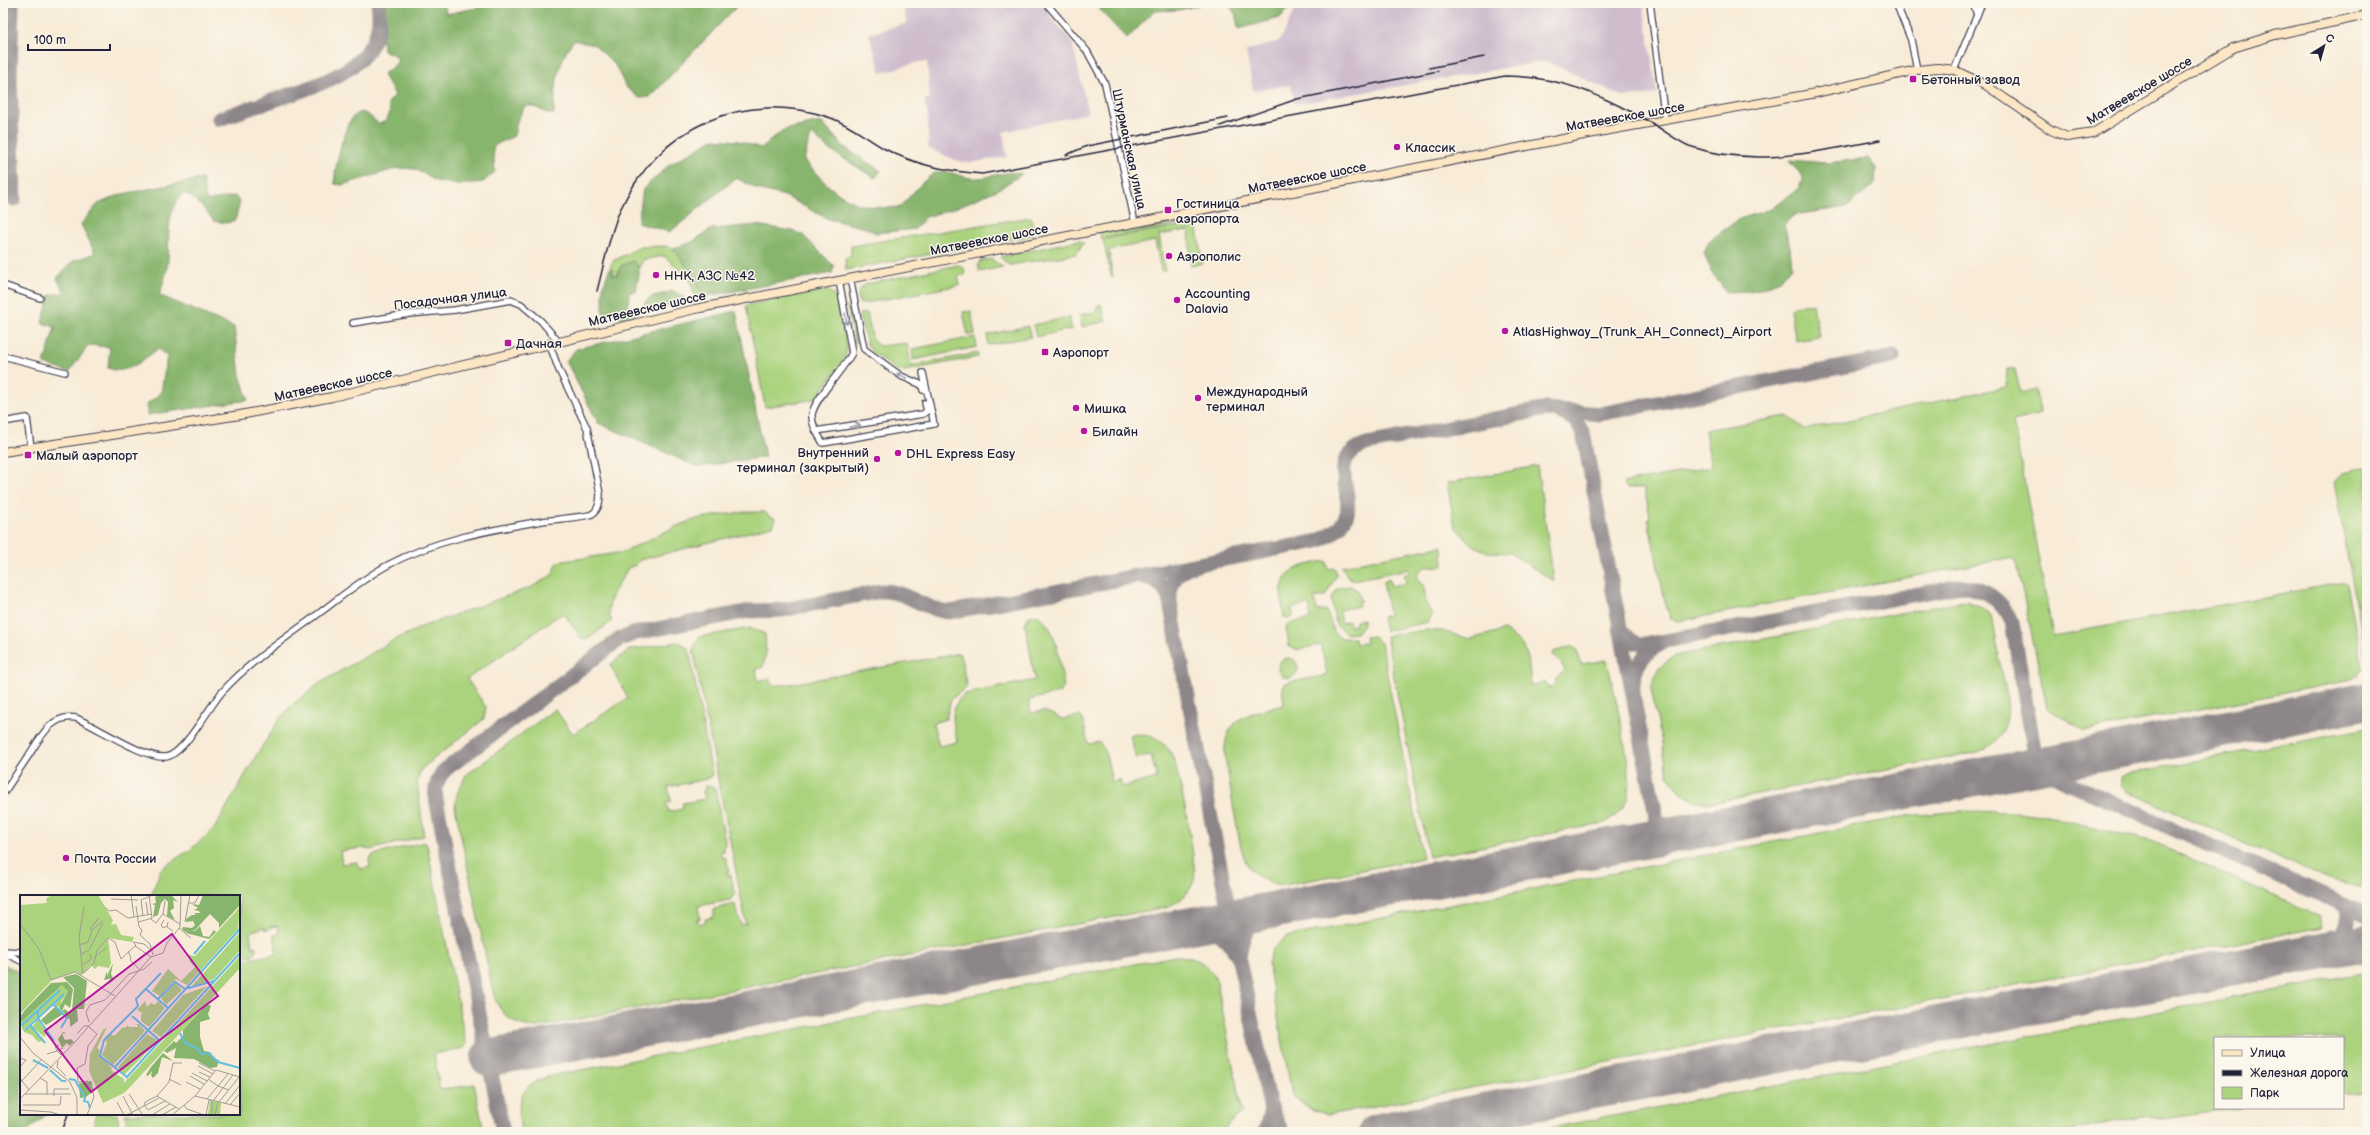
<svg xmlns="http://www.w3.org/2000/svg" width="2370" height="1135" viewBox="0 0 2370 1135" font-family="'Balsamiq Sans',sans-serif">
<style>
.industrial{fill:#cfbdce}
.green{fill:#abd37e;stroke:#667a5c}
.forest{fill:#88b56d;stroke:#556c54}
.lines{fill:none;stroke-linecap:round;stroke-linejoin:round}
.taxiway{stroke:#8d8689;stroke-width:15}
.runway{stroke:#8d8689;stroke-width:37}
.street-casing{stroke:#424052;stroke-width:8}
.secondary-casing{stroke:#424052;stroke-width:10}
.street{stroke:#fff;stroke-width:5.5}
.secondary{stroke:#fce6c4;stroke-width:8}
.rail{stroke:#22223b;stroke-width:1.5}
.oneway{stroke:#9c9ca7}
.poi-dot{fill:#b5179e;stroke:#fbf7ec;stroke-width:1.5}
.labels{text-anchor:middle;stroke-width:3;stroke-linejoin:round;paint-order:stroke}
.poi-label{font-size:13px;fill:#22223b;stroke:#fbf7ec;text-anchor:start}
.street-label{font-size:13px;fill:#22223b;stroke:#fbf7ec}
.inset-river{fill:none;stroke:#63bfe1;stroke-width:2}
.inset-road{fill:none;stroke:#a29b99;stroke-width:1}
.view{fill:#b5179e;fill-opacity:0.15;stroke:#b5179e;stroke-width:2}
.inset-edge{fill:none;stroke:#22223b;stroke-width:2}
</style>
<rect width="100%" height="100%" fill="#fbf7ec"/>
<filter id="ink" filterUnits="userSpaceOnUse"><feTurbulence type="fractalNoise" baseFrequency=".025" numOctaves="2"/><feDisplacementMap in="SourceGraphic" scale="8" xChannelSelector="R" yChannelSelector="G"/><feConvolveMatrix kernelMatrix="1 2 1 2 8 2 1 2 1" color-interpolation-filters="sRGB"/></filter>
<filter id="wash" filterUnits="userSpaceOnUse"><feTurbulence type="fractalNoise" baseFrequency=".012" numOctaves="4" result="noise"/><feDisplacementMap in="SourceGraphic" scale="16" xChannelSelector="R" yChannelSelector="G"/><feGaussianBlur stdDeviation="0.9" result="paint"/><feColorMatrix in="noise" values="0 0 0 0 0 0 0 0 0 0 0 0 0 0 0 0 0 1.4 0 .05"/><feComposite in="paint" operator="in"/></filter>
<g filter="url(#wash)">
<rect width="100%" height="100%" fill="#f8ebd7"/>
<g class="industrial">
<polygon points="902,3 1042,3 1051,18 1072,41 1088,113 1003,132 1007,157 968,163 955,160 928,148 928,115 924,100 930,98 927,62 918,62 881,73 869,34 907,23"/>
<polygon points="1298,3 1643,3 1657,94 1624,97 1546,61 1295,104 1291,85 1253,91 1246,51 1280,41"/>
</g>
<g class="green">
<polygon points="3,3 9,3 7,32 3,39"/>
<polygon points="1197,215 1198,220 1101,239 1100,232"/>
<polygon points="1031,217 1034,235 846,270 845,258 851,256 851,246"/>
<polygon points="1196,223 1203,263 1191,266 1189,230 1159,235 1165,271 1161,271 1155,241 1109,250 1113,278 1111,275 1103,239"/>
<polygon points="1080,240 1084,244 1081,244 1081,247 1076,254 1011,265 1006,263 1000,257"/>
<path d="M666,246C685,251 695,281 703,297L695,296L689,277L664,256L643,260L639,268L633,261L621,266L617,275H612L614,270H609L613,261L640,247Z"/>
<polygon points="991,259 1003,267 979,272 978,265 980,261"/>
<path d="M958,265L964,268L965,275L958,276L960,285L860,304C857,295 857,290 866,284Z"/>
<polygon points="828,290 839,300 847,350 845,358 816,399 765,407 746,305"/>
<polygon points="1101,304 1106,321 1082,327 1080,315 1098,311 1098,305"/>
<polygon points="1813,304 1819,337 1796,341 1790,309 1793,306"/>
<polygon points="847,306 851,310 856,343 854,342"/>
<polygon points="971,311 975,334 968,335 963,312"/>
<polygon points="867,313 873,341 879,346 907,343 911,366 978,353 978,357 899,372 872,352 867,344 859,314"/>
<polygon points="1069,317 1072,329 1036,337 1033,325"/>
<polygon points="1028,326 1031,337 988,345 987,335"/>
<polygon points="975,337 977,347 913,360 912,349"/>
<polygon points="2007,370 2015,370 2021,393 2035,389 2041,414 2013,421 2053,636 2345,582 2347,584 2363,667 2359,676 2353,680 2084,731 2047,708 2017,564 2014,559 2010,558 1679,621 1671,619 1666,606 1648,519 1650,516 1644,488 1627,488 1623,483 1711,467 1705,430 1787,416 1805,429 2006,387"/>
<polygon points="1537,466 1554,581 1510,553 1487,552 1471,544 1455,527 1447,483"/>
<polygon points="2367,467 2367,662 2334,482 2342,473"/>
<path d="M743,512H765L770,517L775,518L773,526L640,560L636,565L628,568C621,582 601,606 612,621L587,640L581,638L565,615L561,614L467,679L486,707L484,719L421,769L417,782L424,836L370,850L364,848L340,851L342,864L357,862L361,869L370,867L369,859L373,855L425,842L427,845L466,1044L464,1048L434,1054L440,1090L474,1084L484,1132H128L125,1114H239V961L277,954L274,935L279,934L278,926L270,927V929L265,930L264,927L250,932L252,947L256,946V951L253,955L239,957V948H242L239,932V896H151L161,869L191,849L214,829L256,756L279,720L292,705L320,683L392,641L424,626L532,587L552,575L558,562L624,552L679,525L700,518Z"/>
<polygon points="1442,546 1443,566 1425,567 1417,575 1420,583 1424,586 1426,603 1432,615 1428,622 1385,631 1382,617 1389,615 1383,582 1389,579 1391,586 1406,583 1404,575 1409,573 1408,569 1354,580 1347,576 1342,566"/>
<path d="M1326,561L1328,569L1335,568L1337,575L1325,596L1314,598L1317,611L1325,610C1333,619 1329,631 1340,638H1355L1356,644L1366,643L1365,637L1374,636L1381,643L1423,858L1285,885C1270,884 1257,878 1248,866C1238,851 1230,780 1225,758C1222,716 1252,712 1284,705L1282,686L1286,683L1327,675L1321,645L1295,650L1289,646L1286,627L1288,624L1311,619L1309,604L1292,608L1293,616L1289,619L1284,618C1277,575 1284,568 1326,561Z"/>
<polygon points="1350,586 1357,590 1361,601 1358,602 1359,606 1339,610 1342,623 1349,621 1350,626 1356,625 1356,621 1363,619 1363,624 1356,633 1347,634 1336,625 1331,599 1338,588"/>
<path d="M1964,601C1974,603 1984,607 1990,616C1996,626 1996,643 1998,655C2005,689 2023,736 1978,752L1715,802C1693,804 1677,794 1668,774L1651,688L1658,669L1674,656Z"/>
<path d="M1037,615C1059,629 1059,663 1064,687L1059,693L1029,700L1031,713L1044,711L1063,719L1079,716L1083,719L1088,744L1099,742L1105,750L1112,782L1120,780L1122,787L1157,778L1151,755L1136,758L1130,735C1145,732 1160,738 1170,751C1178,763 1198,866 1194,880C1190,894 1179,902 1167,907L537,1027C516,1027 501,1016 494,996L455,807L457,794L466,775L555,709L573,734L628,698L610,665L629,650L677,642L681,643L689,649L712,775L707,779L668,787L671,801L666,803L669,812L682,809L683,803L705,799L703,791L706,786L710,785L715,788L725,841L724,851L720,853L721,857H725L730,871L727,872L728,876L731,875L735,894L730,900L698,906L700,919L697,920L698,924L706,922L705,919L714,917V909L735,904L741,925L746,924L693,649L699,637L750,628L765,634L766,652L763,667L756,669L758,681L769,678L772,685H785L960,653L967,687L951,699L946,719L933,723L939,746L957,742C954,724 947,707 965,694L1035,680L1025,623L1029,616Z"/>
<path d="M1425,630L1442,631L1470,639L1504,630C1531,647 1528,658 1531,686L1545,682L1549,688L1557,684L1555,679L1565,670L1558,659L1552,655L1553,652L1573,646L1577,650L1581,664L1607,660C1613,689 1635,774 1628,797C1624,809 1615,818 1604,823L1429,857L1386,636Z"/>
<circle cx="1288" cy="668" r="10"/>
<polygon points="2367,728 2367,889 2337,882 2314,873 2126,791 2121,786 2121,777 2126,774"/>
<polygon points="1961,811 2015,812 2043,815 2151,841 2319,916 2322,927 1328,1115 1308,1108 1292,1095 1268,963 1272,950 1285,937 1907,816"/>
<path d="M1176,956C1196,956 1209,964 1217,982L1242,1112L1222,1132H521C516,1102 518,1086 550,1076Z"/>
<polygon points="2367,972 2367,1090 2343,1094 2343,1038 2215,1038 2215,1108 2242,1108 2162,1119 2142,1116 2062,1132 1529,1132"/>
<polygon points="96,1114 117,1114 120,1130 114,1132 92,1132"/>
</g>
<g class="forest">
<path d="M380,3H445L446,14L501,3H740L650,97L639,98L626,87L615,65L595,45L574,40C557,61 555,88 554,114C544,115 537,104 525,106L517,121L514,136L497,144L493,148L495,172L483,182L457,185L436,181L415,169L398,168L342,185L335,184C333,172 345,117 358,113C365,110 374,120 379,124L386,121L390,112L388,103L395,95L383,75C387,69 395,68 398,60L396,56L383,50Z"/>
<polygon points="1101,3 1206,3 1180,10 1154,11 1127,39 1100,10"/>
<polygon points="1216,3 1292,3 1280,18 1238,29 1236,15 1229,5"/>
<path d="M821,122L844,147L881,171L875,178L828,149L811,133L804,160C834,194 851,211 900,207C908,199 924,179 933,174C945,168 958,176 970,178C989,180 1002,169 1022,174L999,189L955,208L926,217L915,229L876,233L866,228L828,219L785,196L757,189L736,178L670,232L638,223L643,189L669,165L713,139L739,141L761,148L783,130Z"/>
<path d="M1868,158L1876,168L1875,184L1847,207L1794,215L1784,225L1790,247L1792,267C1772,291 1756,291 1726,292L1711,271L1704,253L1709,241L1739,219L1771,209L1799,188L1803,177L1789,160L1827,163Z"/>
<path d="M202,179L206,201L235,196L240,203L235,220L227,223L214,221C204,209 198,200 184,193C163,211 171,244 167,269C165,278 162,287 159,295L234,327L240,375L248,400L147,415V404L161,393L167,356L158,349C142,360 127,376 108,368L110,347L89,345L69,372L44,364L55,327L42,323L50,295L65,293L57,278L73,261L95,253L81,224L98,204L122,194Z"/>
<polygon points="756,225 793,231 803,235 834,266 832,273 703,297 689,270 673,248 690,243 712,229"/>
<path d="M633,261C643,269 638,278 636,290L629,293L628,305L636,310V315L621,318L619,315H614L612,310L603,314V287L609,270H614L612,275H617L621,266Z"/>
<polygon points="674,291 685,298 684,302 646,310 644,308 645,302 650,297"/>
<polygon points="736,311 765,457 698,467 598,423 566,361 576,349"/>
<polygon points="3,964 21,973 21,1114 47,1114 26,1132 3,1132"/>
</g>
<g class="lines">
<g class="taxiway">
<polyline points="12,3 10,77 14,199"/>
<path d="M219,119C241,111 263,104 286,96C330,81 388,62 378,3"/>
<polyline points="1560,411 1575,420 1583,433 1660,837"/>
<path d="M1140,576C1155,578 1166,587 1170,602C1169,588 1174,573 1189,567"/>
<polyline points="1170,602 1230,918 1271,1110 1265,1132"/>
<path d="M1620,629C1628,640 1635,645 1649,644L1961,586C1985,588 2002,600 2012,622L2037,766L2069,783L2367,915"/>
<path d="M1633,686C1634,667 1644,652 1661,644"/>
<path d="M1197,925C1212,930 1228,936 1235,952"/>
<path d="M2323,951C2340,942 2356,923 2344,904"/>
<path d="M1240,952C1242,933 1251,918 1270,911"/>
<polyline points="1271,1110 1282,1132"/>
<path d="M503,1132L436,799C434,787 437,778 446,769L620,639L636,633L750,611L782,610L882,591C905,590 926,611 950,612L1318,541C1329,536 1343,527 1347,514C1353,489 1326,459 1366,444L1546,409L1600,414L1893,357"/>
</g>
<g class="runway">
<polyline points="489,1058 2037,766 2367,701"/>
<polyline points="1377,1132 2367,942"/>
</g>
</g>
</g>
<g filter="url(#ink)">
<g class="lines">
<defs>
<g id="street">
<polyline points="1046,3 1087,51 1105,84 1135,223"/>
<polyline points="1650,3 1665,120"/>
<polyline points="1896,3 1911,40 1917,70"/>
<polyline points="1973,3 1977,15"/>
<polyline points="1954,70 1982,3"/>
<polyline points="850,278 864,349 901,376 922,385 923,390"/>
<path d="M839,280L852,353C843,370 815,398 812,414C811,424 818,435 823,443L934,424L923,373"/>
<polyline points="3,285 40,298"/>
<polyline points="353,323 409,314 455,310 511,300 521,304 541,321 558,341"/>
<polyline points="3,356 65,372"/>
<polyline points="3,422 27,418 31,448"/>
<polyline points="816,431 923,414 927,411 925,403"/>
<path d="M3,794C11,782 19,770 27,758C40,739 50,714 76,718C97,727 146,759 165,757C183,756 209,707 222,692C247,664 280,642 310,620C336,601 360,580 388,565C435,540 485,531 536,522C546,520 588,517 592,514C599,510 600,501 600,494L587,428L559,370L549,343"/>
<polyline points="3,951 21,952"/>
<polyline points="3,952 21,961"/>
</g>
<polyline id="secondary" points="3,452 240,415 332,397 695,309 1604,131 1811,94 1917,70 1938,68 1954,70 1984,84 2051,130 2067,137 2093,133 2233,48 2275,35 2367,15"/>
</defs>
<use href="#street" class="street-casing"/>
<use href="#secondary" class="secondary-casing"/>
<use href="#street" class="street"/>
<use href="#secondary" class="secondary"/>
<g class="rail">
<polyline points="1429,68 1484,57"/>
<polyline points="1220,126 1297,99 1438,71"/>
<polyline points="1066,155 1087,146 1228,118"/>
<path d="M597,291C604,264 609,236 620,210C659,126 744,88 831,118C850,125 866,138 883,148C915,165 946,171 982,174L1505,76C1562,77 1599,94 1648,121C1661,128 1675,140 1689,146C1753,168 1817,152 1880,140"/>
<polyline points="62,1132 68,1114"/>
</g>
</g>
<defs><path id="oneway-shaft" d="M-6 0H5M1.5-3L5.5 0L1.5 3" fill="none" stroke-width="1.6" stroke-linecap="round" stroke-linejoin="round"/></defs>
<g class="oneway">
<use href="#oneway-shaft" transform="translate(846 319) rotate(80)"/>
<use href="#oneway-shaft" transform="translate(902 376) rotate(-153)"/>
<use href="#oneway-shaft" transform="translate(855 426) rotate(-10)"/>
</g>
</g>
<g class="poi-dot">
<rect x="1909" y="75" width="8" height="8" rx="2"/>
<circle cx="1397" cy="147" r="4"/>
<rect x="1164" y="206" width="8" height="8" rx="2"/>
<circle cx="1169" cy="256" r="4"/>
<circle cx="656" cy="275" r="4"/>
<circle cx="1177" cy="300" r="4"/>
<circle cx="1505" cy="331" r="4"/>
<rect x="504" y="339" width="8" height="8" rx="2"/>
<rect x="1041" y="348" width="8" height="8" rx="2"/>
<circle cx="1198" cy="398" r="4"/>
<circle cx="1076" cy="408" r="4"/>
<circle cx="1084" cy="431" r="4"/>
<circle cx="898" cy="453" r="4"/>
<rect x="24" y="451" width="8" height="8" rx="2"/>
<circle cx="877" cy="459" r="4"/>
<circle cx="66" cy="858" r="4"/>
</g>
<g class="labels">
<g class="poi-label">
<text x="1921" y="84">Бетонный завод</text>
<text x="1405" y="152">Классик</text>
<text x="1176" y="208">Гостиница<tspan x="1176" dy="15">аэропорта</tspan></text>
<text x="1177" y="261">Аэрополис</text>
<text x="664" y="280">ННК, АЗС №42</text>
<text x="1185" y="298">Accounting<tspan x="1185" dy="15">Dalavia</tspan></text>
<text x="1513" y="336">AtlasHighway_(Trunk_AH_Connect)_Airport</text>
<text x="516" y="348">Дачная</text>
<text x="1053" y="357">Аэропорт</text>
<text x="1206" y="396">Международный<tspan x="1206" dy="15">терминал</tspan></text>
<text x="1084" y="413">Мишка</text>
<text x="1092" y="436">Билайн</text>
<text x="869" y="457" text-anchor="end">Внутренний<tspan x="869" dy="15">терминал (закрытый)</tspan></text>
<text x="906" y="458">DHL Express Easy</text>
<text x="36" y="460">Малый аэропорт</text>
<text x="74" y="863">Почта России</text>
</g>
<g class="street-label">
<text transform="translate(2139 90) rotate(-31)" y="5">Матвеевское шоссе</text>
<text transform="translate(1625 116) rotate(-10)" y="5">Матвеевское шоссе</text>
<text transform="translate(1130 149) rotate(78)" y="5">Штурманская улица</text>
<text transform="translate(1307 177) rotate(-11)" y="5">Матвеевское шоссе</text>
<text transform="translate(989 239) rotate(-11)" y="5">Матвеевское шоссе</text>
<text transform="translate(450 298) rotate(-7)" y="5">Посадочная улица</text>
<text transform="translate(647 308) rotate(-13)" y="5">Матвеевское шоссе</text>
<text transform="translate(333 384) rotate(-12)" y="5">Матвеевское шоссе</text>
</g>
</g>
<g transform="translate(20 895)">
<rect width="220" height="220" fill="#f8ebd7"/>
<path d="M31,0H78L93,25L91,30L96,29L101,40L114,42L112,47L88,43L91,68L89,73L78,71L75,74L71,70L61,81L55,77L32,85L0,119V44L3,47L0,43V10L27,8L26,4ZM220,12L218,34L167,90L156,84L140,101L132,96L148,74L161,86L175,72L170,67L169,60L175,61ZM220,37V55L194,84L171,92ZM220,61V73L112,190L104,198L83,208L69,176L70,159L83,135L87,132L77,153L80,155L79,160L92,173L91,175L104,184V188ZM155,88L162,95L146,110L141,103ZM42,90L49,95L41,107L42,110L38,112L34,109L44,98L4,134L11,132L22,146L18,147L12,140L4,137L0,128ZM187,91L141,142L132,136L163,100ZM125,106L127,112L131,108L135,110L138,106L145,113L129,132L121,126V119L123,118L117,115ZM18,124L26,137L25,142L12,132ZM106,127L109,132H117L118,130L115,129H119L125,136L93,170L82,160L87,148L85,145L91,139L94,141L103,132L105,133L108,130ZM127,139L137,145L136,148L104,180L98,172ZM190,205L201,208L200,220H188Z" fill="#abd37e"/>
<path d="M139,0H156L152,1L158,7L153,5L154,13L150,16L155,25L147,21L148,7L145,4L141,8L138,20L133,22L135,10L132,9L136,8L135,2ZM183,0H220V10L199,33V28L190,19L175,35L165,37L162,34L163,32L172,33L175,30L173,26L166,27V24L172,20H176L174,18H180L179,16L174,15L178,13L172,9L179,10ZM180,31L183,41L189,42L194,35L196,37L189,44L166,38L169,35L175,36ZM93,68L91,79L94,85L84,91L90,85L89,82V84L84,85L87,76V81ZM56,79L67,86L64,114H57L58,126L50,132V125L42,116L45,114L49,118L52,116L54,93L43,82ZM47,87L53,94L50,113L45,109L42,116L39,113L48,96L42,90L0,128V122L5,115L31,88ZM187,109L191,111L188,119L190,124L180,127V142L184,156L190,157L192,160L189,159L194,164L199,165L197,172L190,173L174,164L154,163L156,153L147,158L144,156L154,146L156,148L163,141V135ZM35,112L43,119L26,130L21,125ZM43,137L46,138L42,139L45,145L51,144L54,147L49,151L47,148L42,153L38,144ZM143,158L153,166L142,162L138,178L133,183L131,180L132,176L128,181L126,180L131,172ZM71,186L72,197L66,202L60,203L59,188Z" fill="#88b56d"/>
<path class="inset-river" d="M174,59L185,46M126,94L148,113M138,104L155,87L165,94L194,86M33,109L47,123L41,133M18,116V123L34,146M112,121L138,144V148M2,130L40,95M10,130L25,148M5,135L44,99M160,138L165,148L178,154L181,159L189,158L198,167L220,173M13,165L28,173M94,173L220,34M30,175L42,186H46M107,182L80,161L84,145L118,111L116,104L141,78M106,183L220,58M49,184L55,185L65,203L64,206L68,207L70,213"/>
<path class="inset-road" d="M111,0L114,22M91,4L118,5M126,7L128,20M169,8H175L179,0M116,11L119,32L122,35L120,40L130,49L133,60M85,12L89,16L96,15L108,23L132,19M143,19L160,29M123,21L121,5L133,0M131,24L136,28L143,19L145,6M144,25L141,30L143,33L147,31M119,27L132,23L129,0M148,27L147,32L153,36M165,27L170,0M0,29L19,54L31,85L55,77L95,101M159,33L171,43M72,35L70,34L79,23M59,50L68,47L72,35L83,26M115,51L131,62M108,56L111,63L110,65L119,74M61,59L69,55L83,28M76,61L86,53M63,70L72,63L70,59M64,78L74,68L77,55L88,43L95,47L101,64L116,50L113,47L124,49L132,56M63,79L59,42L64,12M69,127L66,117L70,110L85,105L109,79L124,74L132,67M57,139L64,131H69M0,142L13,158L50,187L57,203V220M39,150L35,151L37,156L43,153M27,159L37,156L41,160L43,157M0,163L6,165L0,172M38,166L37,172L46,181M179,168L195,176M178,171L193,179M179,177L190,182M172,178L187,186M208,179L198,191L209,195M170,181L184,189M0,183L9,195M20,183L27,187V200M149,184L161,190M68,186L58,187L57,173L65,169L68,151L77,139L69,132M166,187L180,194M0,188L21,165M5,199H51M109,199L122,219M34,201V194H49M103,201L113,220M137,201L149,187L153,168H162M175,201L220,212M0,204L54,148L131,62L143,58L147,48L160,32L161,0M187,204L198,191L188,184M193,206L213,180M97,207L104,220M199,207L219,182M205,209L220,190M3,210H40L41,201M164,210L167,214L184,220M210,210L220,198M124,211L125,207L137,201L159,214M125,211L128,215L145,206M0,215L31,217L40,220M67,220L74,202L71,186M107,220L139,203M132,220L150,209M142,220L156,212M152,220L175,201L196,175L220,182M186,220L189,205M192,220V205M195,220L198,207"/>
<path class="view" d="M152,39L198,101L71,197L25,136Z"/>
<rect width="220" height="220" class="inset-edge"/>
</g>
<rect width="2370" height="1135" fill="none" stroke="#fbf7ec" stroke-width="16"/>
<rect x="2214" y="1037" width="130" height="72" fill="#fbf7ec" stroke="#a4a2a5"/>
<rect x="2222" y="1050" width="20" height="6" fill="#fce6c4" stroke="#a4a2a5"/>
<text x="2250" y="1057" font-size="12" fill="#22223b">Улица</text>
<rect x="2222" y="1070" width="20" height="6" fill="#22223b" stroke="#a4a2a5"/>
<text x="2250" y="1077" font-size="12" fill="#22223b">Железная дорога</text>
<rect x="2222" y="1087" width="20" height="12" fill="#abd37e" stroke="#a4a2a5"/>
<text x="2250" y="1097" font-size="12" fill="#22223b">Парк</text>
<g transform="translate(2324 46) rotate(37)" stroke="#fbf7ec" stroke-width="3" paint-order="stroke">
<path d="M0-3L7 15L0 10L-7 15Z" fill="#22223b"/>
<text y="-6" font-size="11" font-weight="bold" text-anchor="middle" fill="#22223b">С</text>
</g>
<path d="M28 44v6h82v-6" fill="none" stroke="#22223b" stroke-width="2"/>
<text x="34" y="44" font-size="12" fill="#22223b" stroke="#fbf7ec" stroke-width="3" paint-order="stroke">100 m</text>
</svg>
